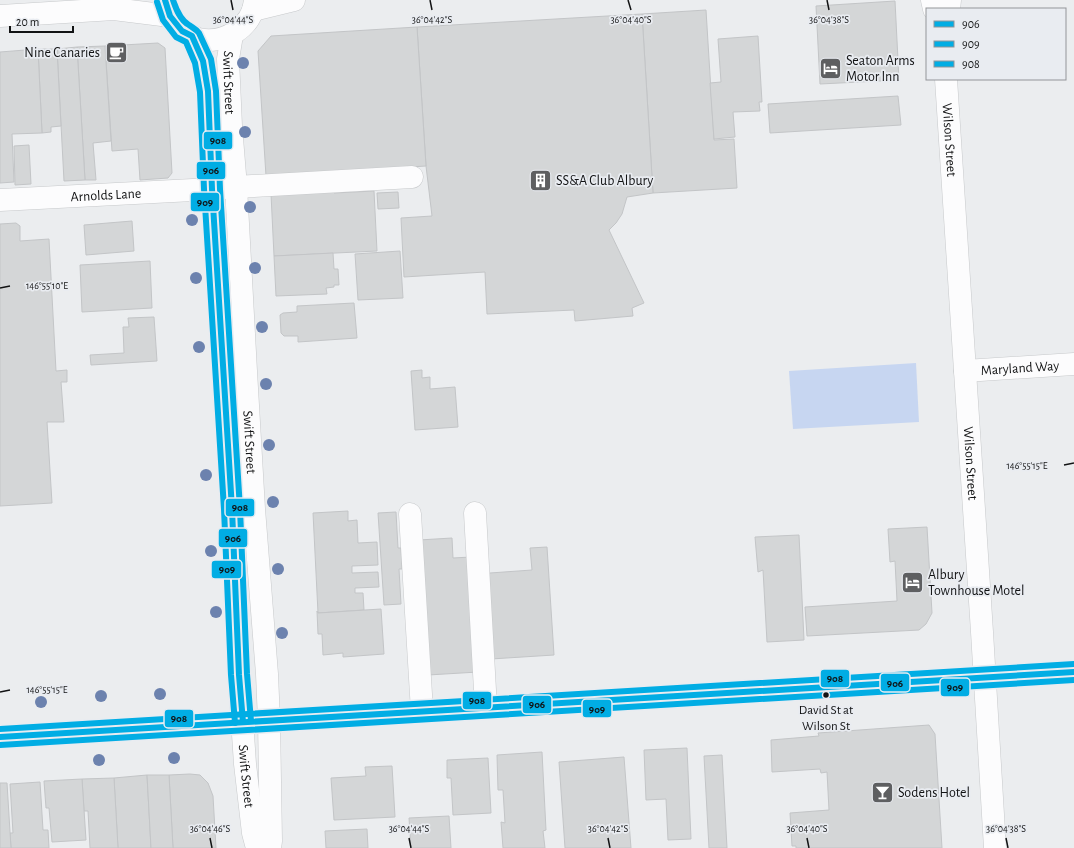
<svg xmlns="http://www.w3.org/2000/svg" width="1074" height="848" viewBox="0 0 1074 848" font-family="'Alegreya Sans',sans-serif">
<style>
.green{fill:#c7d6f1}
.building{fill:#d4d6d7;stroke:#c3c5c7}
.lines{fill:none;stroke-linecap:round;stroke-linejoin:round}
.minor-casing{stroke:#c7c9cb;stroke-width:23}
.major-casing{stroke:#c8c9ca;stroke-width:23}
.minor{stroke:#fcfcfd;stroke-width:22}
.major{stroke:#f0e9e7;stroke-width:22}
.bus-1-casing{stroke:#e9ecf1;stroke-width:9}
.bus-2-casing{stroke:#e9ecf1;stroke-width:9}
.bus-3-casing{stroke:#e9ecf1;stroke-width:9}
.bus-1{stroke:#01ade4;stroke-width:6}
.bus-2{stroke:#01ade4;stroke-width:6}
.bus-3{stroke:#01ade4;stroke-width:6}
.tree{fill:#6c82ae}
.ticks{fill:none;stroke:#121314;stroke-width:1.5}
.bus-dot{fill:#121314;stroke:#e9ecf1;stroke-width:1.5}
.labels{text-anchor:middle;stroke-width:3.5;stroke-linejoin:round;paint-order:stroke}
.bus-label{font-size:13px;fill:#121314;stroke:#e9ecf1}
.poi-label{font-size:14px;fill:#121314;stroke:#e9ecf1;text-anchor:start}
.street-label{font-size:14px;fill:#121314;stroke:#e9ecf1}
.ticks-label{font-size:10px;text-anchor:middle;fill:#121314;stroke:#e9ecf1;stroke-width:3.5;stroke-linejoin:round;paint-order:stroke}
.line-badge{stroke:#e9ecf1;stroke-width:1.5}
.pale-badge-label{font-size:11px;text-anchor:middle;font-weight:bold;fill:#111}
</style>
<rect width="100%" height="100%" fill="#ebedef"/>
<polygon class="green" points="916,363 919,422 793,429 789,371"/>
<g class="building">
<polygon points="895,1 899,80 820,84 816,6"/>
<polygon points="706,10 714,140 734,139 737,188 653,193 642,14"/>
<polygon points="642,14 653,193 627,197 622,214 616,223 609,230 644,303 632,308 633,316 575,321 574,310 487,314 485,272 404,277 401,218 432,216 426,166 417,27"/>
<polygon points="417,27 426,166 266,176 258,51 271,36"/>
<polygon points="758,36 762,102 759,102 760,111 733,112 735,137 714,139 710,83 721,82 718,39"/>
<polygon points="158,43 165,48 172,173 168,178 140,180 138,149 112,151 105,46"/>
<polygon points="105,46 111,141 93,143 96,180 85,180 77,47"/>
<polygon points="77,47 85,180 64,181 57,49"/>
<polygon points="38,49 57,49 61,126 51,127 51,132 42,133"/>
<polygon points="38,49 42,133 12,134 14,182 0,183 0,52"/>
<polygon points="898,96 901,125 770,133 768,104"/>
<polygon points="29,145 31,184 15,185 14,146"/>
<polygon points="334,190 334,193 374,191 377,251 274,256 271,194"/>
<polygon points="398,192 399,208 378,209 377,193"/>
<polygon points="132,221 134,251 86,255 84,225"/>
<polygon points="16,223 20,226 20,241 49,239 56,371 67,370 67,382 61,382 64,422 47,422 52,503 0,506 0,224"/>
<polygon points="400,251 403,298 358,300 355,254"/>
<polygon points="333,253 334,269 338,269 339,285 334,285 334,287 326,288 327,294 276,296 274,256"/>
<polygon points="150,261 152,308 82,312 80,265"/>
<polygon points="354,303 357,338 298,342 298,336 284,336 281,333 280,315 283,313 297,312 297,306"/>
<polygon points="154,317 157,361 91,365 90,355 124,353 123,327 129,327 128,318"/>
<polygon points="422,370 422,378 430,377 430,389 455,387 458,427 415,430 411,371"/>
<polygon points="348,511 348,521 357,520 358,543 377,542 378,565 352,566 352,573 378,572 379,587 355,588 355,593 363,593 364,610 318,613 313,513"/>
<polygon points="396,512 398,548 401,548 402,569 399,569 401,604 384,605 378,513"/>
<polygon points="927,527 932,613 926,624 919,630 807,636 805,607 897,601 895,561 890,562 888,529"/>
<polygon points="799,535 804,640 767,642 763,570 758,572 755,537"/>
<polygon points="452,538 453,558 471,557 478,672 428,675 419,540"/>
<polygon points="547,547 554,655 491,659 485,578 490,573 532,570 530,548"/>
<polygon points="381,609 384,654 343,657 343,653 323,655 322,634 318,634 317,611 318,613"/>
<polygon points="929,725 935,734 942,848 796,848 796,846 792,846 790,813 829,810 827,772 821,773 820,769 772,772 771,740 819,736 818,733"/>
<polygon points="687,748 691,839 668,840 666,799 646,800 644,750"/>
<polygon points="542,752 546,830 543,831 545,848 503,848 501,822 505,823 503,790 498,790 497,755"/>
<polygon points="722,755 727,848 709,848 704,756"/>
<polygon points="624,757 631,848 565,848 559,762"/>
<polygon points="488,758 491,813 453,815 451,778 447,778 447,760"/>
<polygon points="392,766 395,817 334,820 331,778 366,776 365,767"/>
<polygon points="190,774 200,775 208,783 213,796 216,848 173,848 169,775"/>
<polygon points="147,775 151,848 118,848 114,778"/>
<polygon points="147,775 169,775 173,848 151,848"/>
<polygon points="114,778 118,848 90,848 88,811 84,811 82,779"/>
<polygon points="82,779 86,840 52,842 49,808 46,808 44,781"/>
<polygon points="40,782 43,830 48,830 49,848 11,848 10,833 13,833 10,784"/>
<polygon points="0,783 7,783 11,848 0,848"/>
<polygon points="449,816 451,848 411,848 409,818"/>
<polygon points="367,829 368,848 326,848 325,831"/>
</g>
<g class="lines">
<defs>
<g id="minor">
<polyline points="932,0 934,9"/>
<polyline points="949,9 950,0"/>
<polyline points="253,10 294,0"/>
<polyline points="0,16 114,9 170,16"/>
<path d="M184,31C188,34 193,37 198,39C224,45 253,27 255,0"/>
<path id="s1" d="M232,35L228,59L231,126L236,187L246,371L254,509L267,674L269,721L271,841L270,848"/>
<path id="s2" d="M192,36L203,61L208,91L210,127L212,189L232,509L239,675L245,764L253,833L257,848"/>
<path id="s3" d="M946,79L982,632L995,848"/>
<path id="s4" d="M0,200L212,189L236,187L412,177"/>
<path id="s5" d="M965,371L1074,364"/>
<polyline points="475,513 486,708"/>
<polyline points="410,514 422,711"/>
</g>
<polyline id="major" points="0,737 1074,672"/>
</defs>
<use href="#minor" class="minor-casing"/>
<use href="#major" class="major-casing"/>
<use href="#minor" class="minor"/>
<use href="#major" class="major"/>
<defs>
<g id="bus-1">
<polyline points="165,0 170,16 182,31 192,36 203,61 208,91 212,189 232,509 239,675 243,722"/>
<polyline points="0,737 1074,672"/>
</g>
<g id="bus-2">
<polyline points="157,2 163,20 176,37 186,42 195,63 200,92 204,189 224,509 231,675 235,723"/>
<polyline points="0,745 1074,680"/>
</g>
<g id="bus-3">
<path d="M173,0C176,9 180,20 189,25C193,28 196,29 199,33L211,59L216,91L220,189L240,509L247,674L251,721"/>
<polyline points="0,729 1074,664"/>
</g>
</defs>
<use href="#bus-1" class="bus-1-casing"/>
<use href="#bus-2" class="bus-2-casing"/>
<use href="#bus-3" class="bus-3-casing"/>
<use href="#bus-1" class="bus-1"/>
<use href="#bus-2" class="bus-2"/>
<use href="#bus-3" class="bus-3"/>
</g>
<g class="tree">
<circle cx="243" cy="63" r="6"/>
<circle cx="245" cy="132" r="6"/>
<circle cx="250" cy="207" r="6"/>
<circle cx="192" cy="220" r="6"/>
<circle cx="255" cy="268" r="6"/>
<circle cx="196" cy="278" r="6"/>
<circle cx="262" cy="327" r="6"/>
<circle cx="199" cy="347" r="6"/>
<circle cx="266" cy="384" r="6"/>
<circle cx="269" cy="445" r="6"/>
<circle cx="206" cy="475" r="6"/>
<circle cx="273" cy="502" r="6"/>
<circle cx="211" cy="551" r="6"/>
<circle cx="278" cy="569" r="6"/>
<circle cx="216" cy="612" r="6"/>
<circle cx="282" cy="633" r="6"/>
<circle cx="160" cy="694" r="6"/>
<circle cx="101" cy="696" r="6"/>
<circle cx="41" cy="702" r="6"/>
<circle cx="174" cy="758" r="6"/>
<circle cx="99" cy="760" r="6"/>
</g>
<path class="ticks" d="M231,0L233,10M430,0L432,10M628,0L631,10M827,0L829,10M0,288L10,286M1064,465L1074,463M0,692L10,690M210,838L212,848M409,838L411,848M608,838L610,848M807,838L809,848M1006,838L1008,848"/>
<defs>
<symbol id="cafe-square" viewBox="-11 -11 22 22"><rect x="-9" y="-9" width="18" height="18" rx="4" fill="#5e5f61" stroke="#e9ecf1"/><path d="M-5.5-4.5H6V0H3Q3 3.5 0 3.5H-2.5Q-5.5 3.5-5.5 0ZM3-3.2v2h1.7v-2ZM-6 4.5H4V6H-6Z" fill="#fff"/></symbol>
<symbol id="hotel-square" viewBox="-11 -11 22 22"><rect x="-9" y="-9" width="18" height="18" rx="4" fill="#5e5f61" stroke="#e9ecf1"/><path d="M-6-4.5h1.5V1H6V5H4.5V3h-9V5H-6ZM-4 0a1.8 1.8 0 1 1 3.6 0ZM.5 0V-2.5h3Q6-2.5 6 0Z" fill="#fff"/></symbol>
<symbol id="building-square" viewBox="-11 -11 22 22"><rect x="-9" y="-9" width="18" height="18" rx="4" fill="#5e5f61" stroke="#e9ecf1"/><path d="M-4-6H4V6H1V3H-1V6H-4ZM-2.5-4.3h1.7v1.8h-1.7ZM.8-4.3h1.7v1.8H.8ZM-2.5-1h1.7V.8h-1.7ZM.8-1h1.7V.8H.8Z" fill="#fff"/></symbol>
<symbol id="bar-square" viewBox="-11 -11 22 22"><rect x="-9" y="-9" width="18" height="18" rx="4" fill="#5e5f61" stroke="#e9ecf1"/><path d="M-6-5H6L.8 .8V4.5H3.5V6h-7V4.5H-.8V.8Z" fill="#fff"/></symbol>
</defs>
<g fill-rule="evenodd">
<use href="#cafe-square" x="104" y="40" width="25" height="25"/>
<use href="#hotel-square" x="818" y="56" width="25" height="25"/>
<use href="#building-square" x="528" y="168" width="25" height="25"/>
<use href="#hotel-square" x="900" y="570" width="25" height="25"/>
<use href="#bar-square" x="870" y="780" width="25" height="25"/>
</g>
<circle class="bus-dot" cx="826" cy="695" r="3.5"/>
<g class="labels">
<g class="bus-label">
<text x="826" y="714">David St at<tspan x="826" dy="16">Wilson St</tspan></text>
</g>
<g class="poi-label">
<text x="100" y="57" text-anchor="end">Nine Canaries</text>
<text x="846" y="65">Seaton Arms<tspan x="846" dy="16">Motor Inn</tspan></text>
<text x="556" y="185">SS&amp;A Club Albury</text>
<text x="928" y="579">Albury<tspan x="928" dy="16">Townhouse Motel</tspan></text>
<text x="898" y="797">Sodens Hotel</text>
</g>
<g class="street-label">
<text dy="5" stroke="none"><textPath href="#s1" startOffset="48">Swift Street</textPath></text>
<text dy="5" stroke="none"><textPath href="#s3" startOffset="61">Wilson Street</textPath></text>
<text dy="5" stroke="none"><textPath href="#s4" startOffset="106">Arnolds Lane</textPath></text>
<text dy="5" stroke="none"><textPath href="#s5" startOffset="55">Maryland Way</textPath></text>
<text dy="5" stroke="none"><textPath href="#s1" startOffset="408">Swift Street</textPath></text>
<text dy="5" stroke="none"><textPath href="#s3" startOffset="385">Wilson Street</textPath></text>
<text dy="5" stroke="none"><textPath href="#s2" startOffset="744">Swift Street</textPath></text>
</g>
</g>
<g class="ticks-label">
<text x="233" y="23">36°04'44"S</text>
<text x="432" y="23">36°04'42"S</text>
<text x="631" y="23">36°04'40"S</text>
<text x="829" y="23">36°04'38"S</text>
<text x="47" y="289">146°55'10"E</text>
<text x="1027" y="469">146°55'15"E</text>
<text x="47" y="693">146°55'15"E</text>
<text x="210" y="832">36°04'46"S</text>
<text x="409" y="832">36°04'44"S</text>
<text x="608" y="832">36°04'42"S</text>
<text x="807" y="832">36°04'40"S</text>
<text x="1006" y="832">36°04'38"S</text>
</g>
<g class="line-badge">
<rect x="203" y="131" width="30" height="19" rx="4" fill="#01ade4"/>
<rect x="196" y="161" width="30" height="19" rx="4" fill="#01ade4"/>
<rect x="190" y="192" width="30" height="20" rx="4" fill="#01ade4"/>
<rect x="225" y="498" width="30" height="19" rx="4" fill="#01ade4"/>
<rect x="218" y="528" width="30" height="20" rx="4" fill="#01ade4"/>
<rect x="211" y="560" width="31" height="19" rx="4" fill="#01ade4"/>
<rect x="820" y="669" width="30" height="19" rx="4" fill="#01ade4"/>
<rect x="880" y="673" width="30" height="19" rx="4" fill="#01ade4"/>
<rect x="940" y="678" width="30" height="19" rx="4" fill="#01ade4"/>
<rect x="462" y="691" width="30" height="19" rx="4" fill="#01ade4"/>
<rect x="522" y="695" width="30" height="19" rx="4" fill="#01ade4"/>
<rect x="582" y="699" width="30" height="19" rx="4" fill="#01ade4"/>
<rect x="164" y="709" width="30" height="19" rx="4" fill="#01ade4"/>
</g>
<g class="pale-badge-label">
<text x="218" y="144">908</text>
<text x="211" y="174">906</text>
<text x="205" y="206">909</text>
<text x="240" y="511">908</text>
<text x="233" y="542">906</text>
<text x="227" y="573">909</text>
<text x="835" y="682">908</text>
<text x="895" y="687">906</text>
<text x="955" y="691">909</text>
<text x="477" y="704">908</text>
<text x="537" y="708">906</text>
<text x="597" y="713">909</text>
<text x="179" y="722">908</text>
</g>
<rect x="926" y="8" width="140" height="72" fill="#e9ecf1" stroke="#939599"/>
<rect x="934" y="21" width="20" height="6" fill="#01ade4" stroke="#939599"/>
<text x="962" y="28" font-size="12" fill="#121314">906</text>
<rect x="934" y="41" width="20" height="6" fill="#01ade4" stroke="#939599"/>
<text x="962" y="48" font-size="12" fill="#121314">909</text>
<rect x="934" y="61" width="20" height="6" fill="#01ade4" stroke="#939599"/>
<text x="962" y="68" font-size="12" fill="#121314">908</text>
<path d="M10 26v6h63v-6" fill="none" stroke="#121314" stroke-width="2"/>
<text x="16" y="26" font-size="12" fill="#121314" stroke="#e9ecf1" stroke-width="3" paint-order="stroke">20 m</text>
</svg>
